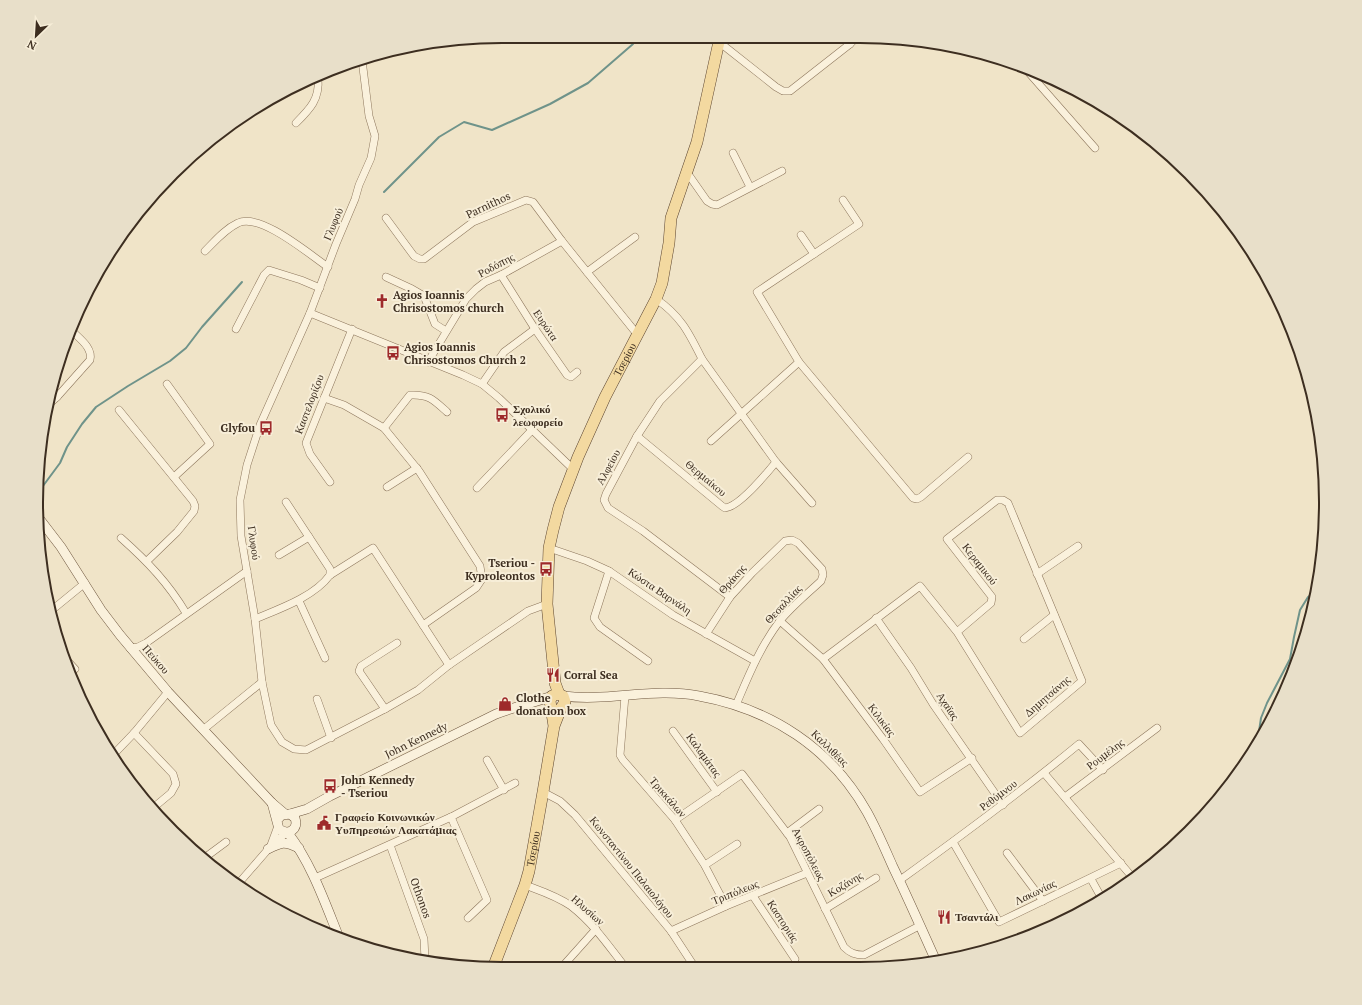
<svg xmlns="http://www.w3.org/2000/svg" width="1362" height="1005" viewBox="0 0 1362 1005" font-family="'PT Serif',serif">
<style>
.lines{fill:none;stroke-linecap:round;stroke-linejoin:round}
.stream{stroke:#6f938a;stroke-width:2}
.street-casing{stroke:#8d765c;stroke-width:8}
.secondary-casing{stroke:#6f573f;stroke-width:10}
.primary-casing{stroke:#5b4430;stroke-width:12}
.street{stroke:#faf1dc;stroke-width:7}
.secondary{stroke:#faf1dc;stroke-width:9}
.primary{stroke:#f3d9a0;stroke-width:11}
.labels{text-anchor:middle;stroke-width:4;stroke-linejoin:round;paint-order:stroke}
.street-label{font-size:11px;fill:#3d2e20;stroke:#f7eed8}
.poi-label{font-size:11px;font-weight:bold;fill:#3d2e20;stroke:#f7eed8;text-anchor:start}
.rim{fill:none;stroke:#3d2e20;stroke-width:2}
</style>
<rect width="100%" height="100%" fill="#f0e4c8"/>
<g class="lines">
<g class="stream">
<polyline points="384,192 439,137 464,122 492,130 550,104 588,83 633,44"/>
<polyline points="40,490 60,463 67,447 82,424 96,407 128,386 170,361 186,348 202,327 242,282"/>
<polyline points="1257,745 1261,718 1267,703 1290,659 1294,637 1300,610 1308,597 1315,592"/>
</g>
<defs>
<g id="street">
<polyline points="839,37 850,44"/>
<polyline points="719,42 776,87 783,91 790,91 850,44 857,37"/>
<polyline points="362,60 369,116 375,136 371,158 359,185 355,199 336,244 310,313 260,425 247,465 240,500 241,536 255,619 262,682 271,725 282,742 294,749 306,750 385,709 418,690 449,665 528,611 547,604"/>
<polyline points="1023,66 1095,148"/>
<path d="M296,123C310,109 320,99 318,78"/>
<polyline points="733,153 750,187"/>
<polyline points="686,171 707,201 712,204 717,205 782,171"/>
<polyline points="843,200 859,224 757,292 799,362 913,498 917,499 921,497 968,457"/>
<polyline points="386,218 414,256 420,259 424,259 473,222 526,200 533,202 562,241 637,334"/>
<polyline points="801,235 814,254"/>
<path d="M205,251C215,241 225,229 238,223C260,212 310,255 328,267"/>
<polyline points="587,272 635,237"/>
<polyline points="501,275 535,329 567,375 571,377 577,372"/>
<polyline points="386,277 412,289 424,296 435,324 446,331"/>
<path d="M656,299C681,316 689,333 702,359L776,462L812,503"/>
<polyline points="310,313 463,375 482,384 499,398 573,469"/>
<polyline points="236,329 264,275 269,270 301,280 320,288"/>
<polyline points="702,359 660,401 637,436 606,494 604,500 608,508 643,531 730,597"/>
<polyline points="428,362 466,299 476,289 485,282 501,275 562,241"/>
<polyline points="167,384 210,444 174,477"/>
<polyline points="482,384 504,352 535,329"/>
<path d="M52,392L57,397L90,360C93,348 80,339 72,331"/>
<polyline points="324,398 344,405 384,428 419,471 480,566 482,579 476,588 423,625"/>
<polyline points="47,406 57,397"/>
<polyline points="119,410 193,501 195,506 194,511 177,532 147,561"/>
<path d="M384,428L410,395C429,394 434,400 447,412"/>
<path d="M637,436L722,506L725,508C739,507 767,473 776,462"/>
<polyline points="711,441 799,362"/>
<polyline points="330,482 310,454 306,443 352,329"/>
<polyline points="387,487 417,468"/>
<polyline points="477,488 532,430"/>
<polyline points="286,502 330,569 330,575"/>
<path d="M121,538C148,562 168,583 186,613"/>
<polyline points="549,548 587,561 609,571 673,615 755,661"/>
<polyline points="279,555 309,537"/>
<polyline points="609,571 594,618 600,627 648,661"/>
<polyline points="1037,574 1078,546"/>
<polyline points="299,601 325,658"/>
<polyline points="52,610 85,583"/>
<polyline points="876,618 911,668 933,704 1003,805"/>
<path d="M255,619C279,609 314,597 330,575L373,548L449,665"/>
<polyline points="780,621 823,659 883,739 920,792 972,758"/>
<path d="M706,634L730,597L752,573L785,541L792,540L798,543L822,569L823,575L821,581C807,594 791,607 779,622C760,647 748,677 736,705"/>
<polyline points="1024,639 1054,615"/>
<polyline points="130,648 138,647 146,643 247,571"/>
<polyline points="63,656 75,669"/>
<polyline points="823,659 920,586 957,632 1020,733 1082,681 1008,503 1003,500 997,500 947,539 992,597 991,603 957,632"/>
<polyline points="625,696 620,755 623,760 675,820 704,864 726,906"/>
<polyline points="317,699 331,738"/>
<polyline points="385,709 359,671 361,666 397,643"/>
<polyline points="204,729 262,682"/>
<polyline points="673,731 717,792"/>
<polyline points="134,733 173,774 176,784 171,793 153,808"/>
<polyline points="112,756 134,733 168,692"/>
<polyline points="487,760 504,790"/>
<polyline points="1044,773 1133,878"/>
<polyline points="543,792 560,801 575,815 671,931 694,966"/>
<polyline points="1065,797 1157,728"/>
<polyline points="451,817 487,900 468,918"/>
<path d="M675,820L742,774L790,837L844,947C850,953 855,955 864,955L919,926"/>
<polyline points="787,833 819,809"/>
<polyline points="953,842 999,922 1121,863"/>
<polyline points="271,845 278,826"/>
<polyline points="390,845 424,939 425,960"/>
<polyline points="1007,853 1043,901"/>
<polyline points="203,859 226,842"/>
<polyline points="705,865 737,844"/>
<polyline points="315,878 451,817 515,783"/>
<polyline points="1091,879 1101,897"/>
<path d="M900,880C961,836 1021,792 1079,744L1103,770"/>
<polyline points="238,884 271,846 286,833"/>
<path d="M525,885C541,891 557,896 571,906C593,923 608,945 625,967"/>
<polyline points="753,896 795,959"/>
<polyline points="825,909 876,878"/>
<polyline points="671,931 726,906 807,873"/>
<polyline points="562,967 596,929"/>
</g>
<g id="secondary">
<polyline points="38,517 61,547 101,610 120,635 168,692 272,803 285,814"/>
<path d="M563,696C608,702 654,687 699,696C771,709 831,748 867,812C877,830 885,849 893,867C908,898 922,930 936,961"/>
<path d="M272,803L279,829C289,836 299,829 295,818L290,814L282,815L277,820"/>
<path d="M290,814L307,809L330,796L496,714C514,707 533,703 552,696"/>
<path d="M288,833C311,863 324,900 338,935"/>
<path d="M268,849C282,842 284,841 299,848"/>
</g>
<g id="primary">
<path id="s1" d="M559,694L555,683L547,604L549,548L553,530L559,507L578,457L605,397L656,299L662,283L669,243L671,218L697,142L720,37"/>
<path id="s2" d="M493,968L525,885L529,871L543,792L554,726L561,708L565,702L563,696L558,694L552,696L550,701L554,726"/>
</g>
</defs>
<use href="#street" class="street-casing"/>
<use href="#secondary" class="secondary-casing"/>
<use href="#primary" class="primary-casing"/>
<use href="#street" class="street"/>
<use href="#secondary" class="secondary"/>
<use href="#primary" class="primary"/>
</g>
<defs>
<symbol id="church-bare" viewBox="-9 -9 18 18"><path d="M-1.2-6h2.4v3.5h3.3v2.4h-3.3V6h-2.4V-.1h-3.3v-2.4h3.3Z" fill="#9e2a2b" stroke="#f7eed8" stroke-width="2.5" paint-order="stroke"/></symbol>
<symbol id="bus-bare" viewBox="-9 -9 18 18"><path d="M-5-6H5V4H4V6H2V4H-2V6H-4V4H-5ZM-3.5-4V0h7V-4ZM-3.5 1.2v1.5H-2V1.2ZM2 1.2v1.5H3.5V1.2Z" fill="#9e2a2b" stroke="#f7eed8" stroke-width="2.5" paint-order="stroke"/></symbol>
<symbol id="restaurant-bare" viewBox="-9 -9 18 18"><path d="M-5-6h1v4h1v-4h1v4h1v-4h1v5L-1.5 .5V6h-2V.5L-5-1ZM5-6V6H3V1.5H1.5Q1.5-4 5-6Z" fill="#9e2a2b" stroke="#f7eed8" stroke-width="2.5" paint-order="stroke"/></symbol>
<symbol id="shop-bare" viewBox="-9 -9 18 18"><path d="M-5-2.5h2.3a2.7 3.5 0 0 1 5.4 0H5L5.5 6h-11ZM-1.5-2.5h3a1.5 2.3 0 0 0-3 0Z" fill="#9e2a2b" stroke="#f7eed8" stroke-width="2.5" paint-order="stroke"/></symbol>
<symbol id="civic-bare" viewBox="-9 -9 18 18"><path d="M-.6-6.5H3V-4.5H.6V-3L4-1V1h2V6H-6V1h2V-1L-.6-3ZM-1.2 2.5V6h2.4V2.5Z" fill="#9e2a2b" stroke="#f7eed8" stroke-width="2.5" paint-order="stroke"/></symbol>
</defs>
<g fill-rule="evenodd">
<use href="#church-bare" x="372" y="291" width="20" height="20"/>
<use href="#bus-bare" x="383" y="343" width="20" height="20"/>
<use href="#bus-bare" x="492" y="405" width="20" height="20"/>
<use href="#bus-bare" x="256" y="418" width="20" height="20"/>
<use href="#bus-bare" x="536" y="559" width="20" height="20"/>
<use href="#restaurant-bare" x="543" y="665" width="20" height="20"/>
<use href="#shop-bare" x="495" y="694" width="20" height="20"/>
<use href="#bus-bare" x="320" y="776" width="20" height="20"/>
<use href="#civic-bare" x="314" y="813" width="20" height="20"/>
<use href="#restaurant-bare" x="934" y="907" width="20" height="20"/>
</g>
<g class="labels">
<g class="street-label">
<text transform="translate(488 205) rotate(-25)" y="4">Parnithos</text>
<text transform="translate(333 224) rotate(-67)" y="4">Γλυφού</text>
<text transform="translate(496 265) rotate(-28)" y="4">Ροδόπης</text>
<text transform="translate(546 325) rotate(56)" y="4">Ευρώτα</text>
<text dy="4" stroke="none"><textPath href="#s1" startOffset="351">Τσερίου</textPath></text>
<text transform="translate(309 404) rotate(-69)" y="4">Καστελορίζου</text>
<text transform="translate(608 467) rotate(-62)" y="4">Αλφείου</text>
<text transform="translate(706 478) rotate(40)" y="4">Θερμαίκου</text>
<text transform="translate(254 543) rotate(82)" y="4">Γλυφού</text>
<text transform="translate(980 564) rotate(52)" y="4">Κεραμικού</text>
<text transform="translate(732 579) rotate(-49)" y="4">Θράκης</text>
<text transform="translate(660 591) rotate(34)" y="4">Κώστα Βαρνάλη</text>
<text transform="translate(783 604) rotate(-47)" y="4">Θεσαλλίας</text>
<text transform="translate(156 659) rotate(49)" y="4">Πεύκου</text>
<text transform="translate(1047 696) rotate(-41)" y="4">Δημητσάνης</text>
<text transform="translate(948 706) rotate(56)" y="4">Αχαϊας</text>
<text transform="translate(882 720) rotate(53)" y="4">Κιλικίας</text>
<text transform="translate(416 740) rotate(-26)" y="4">John Kennedy</text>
<text transform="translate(830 748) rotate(44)" y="4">Καλλιθέας</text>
<text transform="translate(1105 754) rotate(-37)" y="4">Ρουμέλης</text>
<text transform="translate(704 755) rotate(54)" y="4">Καλαμάτας</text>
<text transform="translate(998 795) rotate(-37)" y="4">Ρεθύμνου</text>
<text transform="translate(668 797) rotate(49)" y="4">Τρικκάλων</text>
<text dy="4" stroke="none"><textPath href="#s2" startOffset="126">Τσερίου</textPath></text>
<text transform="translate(809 854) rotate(62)" y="4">Ακροπόλεως</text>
<text transform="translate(632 867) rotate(51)" y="4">Κωνσταντίνου Παλαιολόγου</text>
<text transform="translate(845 884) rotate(-31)" y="4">Κοζάνης</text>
<text transform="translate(735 892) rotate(-22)" y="4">Τριπόλεως</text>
<text transform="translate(1035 892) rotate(-26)" y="4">Λακωνίας</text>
<text transform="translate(421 898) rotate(70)" y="4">Othonos</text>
<text transform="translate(588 910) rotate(41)" y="4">Ηλυσίων</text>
<text transform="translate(783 921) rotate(57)" y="4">Καστοριάς</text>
</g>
<g class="poi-label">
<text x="393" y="299">Agios Ioannis<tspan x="393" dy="13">Chrisostomos church</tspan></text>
<text x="404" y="351">Agios Ioannis<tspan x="404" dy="13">Chrisostomos Church 2</tspan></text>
<text x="513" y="413">Σχολικό<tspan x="513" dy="13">λεωφορείο</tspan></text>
<text x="255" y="432" text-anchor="end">Glyfou</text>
<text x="535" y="567" text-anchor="end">Tseriou -<tspan x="535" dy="13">Kyproleontos</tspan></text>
<text x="564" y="679">Corral Sea</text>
<text x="516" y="702">Clothe<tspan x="516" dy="13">donation box</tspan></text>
<text x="341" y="784">John Kennedy<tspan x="341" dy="13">- Tseriou</tspan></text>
<text x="335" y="821">Γραφείο Κοινωνικών<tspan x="335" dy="13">Υυπηρεσιών Λακατάμιας</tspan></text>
<text x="955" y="921">Τσαντάλι</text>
</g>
</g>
<path d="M0 0H1362V1005H0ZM502 43H860A459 459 0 0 1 1319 502V503A459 459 0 0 1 860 962H502A459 459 0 0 1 43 503V502A459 459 0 0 1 502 43Z" fill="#e8dfc9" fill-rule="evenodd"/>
<path class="rim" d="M502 43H860A459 459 0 0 1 1319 502V503A459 459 0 0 1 860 962H502A459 459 0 0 1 43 503V502A459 459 0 0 1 502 43Z"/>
<g transform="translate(36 36) rotate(205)" stroke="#f7eed8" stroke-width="3" paint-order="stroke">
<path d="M0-3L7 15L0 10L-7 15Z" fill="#3d2e20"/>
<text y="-6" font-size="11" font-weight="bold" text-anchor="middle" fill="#3d2e20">N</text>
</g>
</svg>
